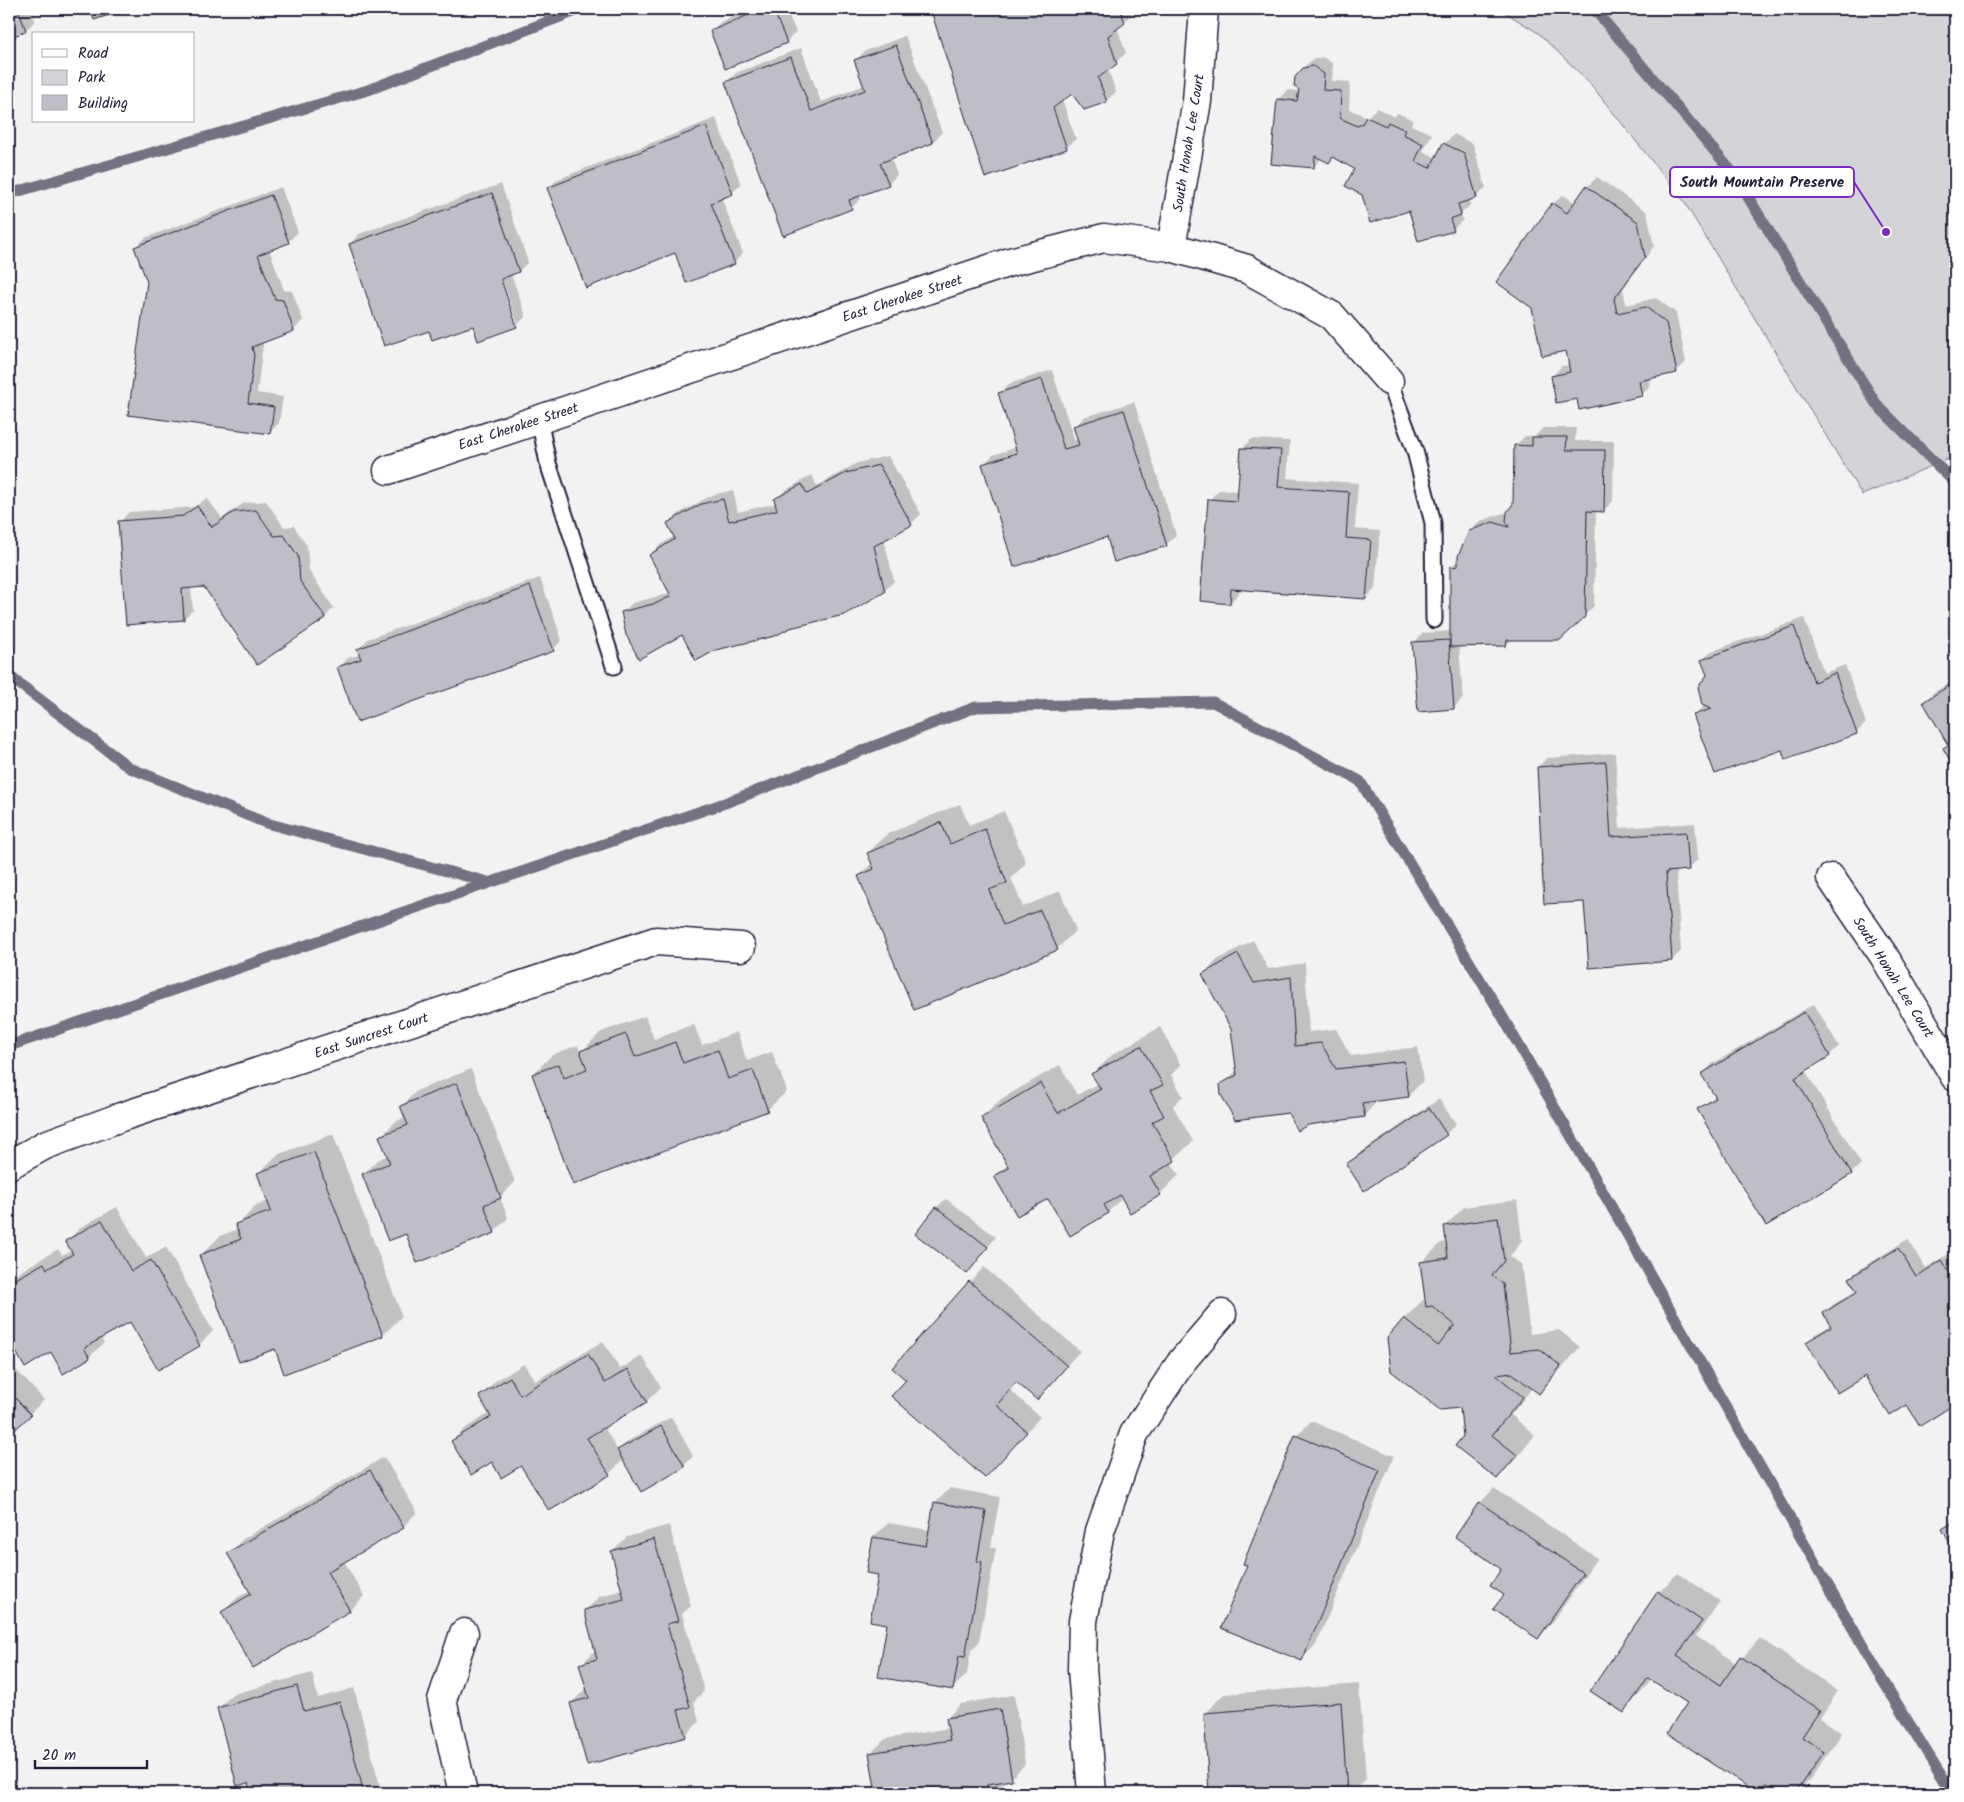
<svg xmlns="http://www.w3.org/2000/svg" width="1964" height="1802" viewBox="0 0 1964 1802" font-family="Kalam,sans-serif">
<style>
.green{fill:#d3d3d8;stroke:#7a7a8a}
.shadow{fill:#0003;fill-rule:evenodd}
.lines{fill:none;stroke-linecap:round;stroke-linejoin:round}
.stream{stroke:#727282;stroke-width:11}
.building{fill:#bebec6;stroke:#22223b}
.service-casing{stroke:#22223b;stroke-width:19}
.minor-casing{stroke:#22223b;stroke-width:31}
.service{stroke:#fff;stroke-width:15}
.minor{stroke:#fff;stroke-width:28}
.labels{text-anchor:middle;stroke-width:4;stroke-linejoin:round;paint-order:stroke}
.street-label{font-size:14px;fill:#22223b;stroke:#fff}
.leader{fill:none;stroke:#7b2cbf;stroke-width:2}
.callout-dot{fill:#7b2cbf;stroke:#fff;stroke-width:2}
.callout{fill:#fff;stroke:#7b2cbf;stroke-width:2}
.callout-label{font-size:15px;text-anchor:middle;font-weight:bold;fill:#22223b}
</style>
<rect width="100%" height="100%" fill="#f2f2f3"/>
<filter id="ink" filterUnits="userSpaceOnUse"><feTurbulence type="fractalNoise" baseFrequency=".02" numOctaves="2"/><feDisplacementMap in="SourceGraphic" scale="10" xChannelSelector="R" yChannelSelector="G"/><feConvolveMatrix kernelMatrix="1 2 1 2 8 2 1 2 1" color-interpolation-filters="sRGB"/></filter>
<g filter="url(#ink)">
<polygon class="green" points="1500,9 1955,9 1955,461 1953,457 1862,495 1683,200 1588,81 1538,33"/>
<g class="shadow">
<polygon points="9,9 31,9 35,21 26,30 9,36"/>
<polygon points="752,9 786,9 796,32 786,42 711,31 721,22"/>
<polygon points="939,9 1133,9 1134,13 1117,27 1126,53 1108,69 1116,92 1106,101 1072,92 1062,100 1076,139 1066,148 933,15"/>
<polygon points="905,36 942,132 933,142 891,158 897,175 888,184 859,195 861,199 851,208 726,83 736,73 801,48 821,102 865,85 855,61 865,51"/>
<polygon points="1323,57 1333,64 1332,81 1350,82 1349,109 1367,117 1377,108 1394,117 1398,113 1413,120 1411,125 1432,134 1423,151 1437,158 1444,144 1454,134 1473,144 1486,188 1476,197 1468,199 1470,205 1461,214 1463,220 1453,229 1410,209 1356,169 1334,157 1329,162 1322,158 1314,166 1278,100 1288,90 1301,91 1303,68 1313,59"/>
<polygon points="716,118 741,184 732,193 721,197 743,253 734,263 676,251 548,188 558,179"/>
<polygon points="1597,177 1647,212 1654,246 1623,289 1626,305 1656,298 1676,313 1686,362 1676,372 1649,377 1651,386 1641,395 1578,397 1552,376 1562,366 1570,365 1553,204 1563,195 1576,203 1587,187"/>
<path d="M501,184L528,262L519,271L511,274L526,316L516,326L474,324L430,329L350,244L359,234ZM500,273L517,322H514L497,274Z"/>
<polygon points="281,187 298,232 288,242 269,249 284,290 292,291 303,320 294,330 262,342 263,345 257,393 283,397 279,423 270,432 148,282 135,248 145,238"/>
<polygon points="1052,370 1074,440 1078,439 1075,427 1084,417 1134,402 1176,535 1166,545 1108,536 983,465 993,455 1017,447 1000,394 1009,384"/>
<polygon points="1543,428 1576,428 1575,441 1614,441 1613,501 1604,510 1596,510 1594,606 1560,639 1512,639 1506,645 1459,645 1463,698 1454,708 1414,643 1423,633 1451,631 1451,567 1459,559 1470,531 1480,521 1504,513 1508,514 1514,504 1515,446 1525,436 1535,436"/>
<polygon points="1252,439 1290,441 1287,478 1358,483 1355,529 1380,531 1375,589 1366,598 1240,589 1239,593 1230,603 1209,500 1219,490 1239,491 1243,448"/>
<polygon points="888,456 921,514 911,524 884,539 894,581 884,591 683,633 622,613 632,603 671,593 650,555 660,545 675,536 668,524 678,514 712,495 733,490 738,512 777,503 776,500 786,490 812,475 817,486 857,463"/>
<polygon points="207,498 222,518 244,503 266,501 284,527 294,526 307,546 309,571 334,608 325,617 204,586 191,587 193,610 183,619 120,522 129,512 194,507"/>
<polygon points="540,578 562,640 553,650 339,668 348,658 361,654 359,649 368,639"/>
<polygon points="1804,618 1824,673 1845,665 1866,723 1857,732 1786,758 1782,748 1695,715 1705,705 1708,676 1703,660 1712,651"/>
<polygon points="1955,680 1955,767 1944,748 1949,744 1924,702 1934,692"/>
<polygon points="1615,753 1620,828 1695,823 1698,859 1688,869 1676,870 1681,951 1672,960 1585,900 1538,767 1547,758"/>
<polygon points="960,804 969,825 1004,811 1026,863 1011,878 1023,907 1060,891 1076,930 1057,949 859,876 872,863 868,853 887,834"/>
<polygon points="1253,940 1268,969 1305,963 1309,1032 1336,1029 1351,1056 1418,1047 1423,1081 1408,1096 1378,1100 1364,1116 1289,1112 1222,1085 1238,1069 1232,1029 1203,974 1217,960"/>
<polygon points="1814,1004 1839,1046 1830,1055 1805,1070 1861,1164 1852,1173 1767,1224 1698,1110 1716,1095 1703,1074 1712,1064"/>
<polygon points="645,1016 654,1039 694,1024 702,1045 737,1032 747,1061 772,1052 787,1091 767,1110 533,1074 552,1055 578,1045 580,1053 601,1032"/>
<polygon points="1160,1027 1181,1065 1171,1075 1183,1096 1173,1106 1193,1141 1171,1162 1179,1175 1160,1194 1131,1211 1123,1197 1108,1212 1048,1197 996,1176 1008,1164 982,1118 1001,1099 1060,1065 1077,1095 1099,1083 1093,1074 1112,1055"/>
<polygon points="471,1069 515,1182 500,1197 508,1218 494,1232 407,1232 363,1174 378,1160 388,1155 381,1136 395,1122 406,1117 402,1106 416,1091"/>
<polygon points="1439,1099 1456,1124 1446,1134 1348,1164 1357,1155"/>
<polygon points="333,1134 402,1316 383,1335 285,1372 276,1348 201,1255 220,1236 238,1229 237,1225 256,1206 268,1201 258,1174 277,1155"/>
<polygon points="946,1199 996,1237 967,1273 936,1208"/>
<polygon points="1517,1200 1522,1241 1510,1256 1521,1264 1530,1334 1559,1330 1580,1347 1558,1373 1539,1392 1533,1387 1511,1415 1535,1435 1516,1459 1497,1478 1464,1436 1461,1406 1404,1319 1423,1300 1426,1302 1422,1262 1441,1243 1447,1242 1445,1226 1464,1207"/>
<polygon points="117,1207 146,1258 166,1247 213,1331 199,1345 131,1320 101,1337 104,1343 89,1357 52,1351 25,1366 9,1337 9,1278 58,1249 62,1255 72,1250 67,1241 81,1227"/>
<polygon points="1908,1239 1926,1268 1952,1252 1955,1257 1955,1402 1921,1424 1908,1403 1865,1374 1808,1343 1817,1333 1831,1325 1824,1314 1834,1304 1857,1290 1850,1278 1860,1269"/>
<polygon points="984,1267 1080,1351 1037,1398 1017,1381 1010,1390 1040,1417 985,1477 908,1380 970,1282"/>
<polygon points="603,1341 620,1369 642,1356 661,1387 646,1402 604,1427 618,1451 628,1441 671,1417 693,1456 684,1466 624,1459 609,1474 492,1461 452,1441 467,1427 490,1413 481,1396 495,1381 524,1364 535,1381"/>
<polygon points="9,1362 44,1400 9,1434"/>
<polygon points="1311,1421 1394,1456 1316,1645 1301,1659 1249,1565 1296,1436"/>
<polygon points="384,1457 417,1512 403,1527 344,1561 364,1596 350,1610 254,1667 222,1612 237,1598 250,1590 229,1554 243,1539"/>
<polygon points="950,1488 1000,1497 991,1547 996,1548 979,1642 971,1650 967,1674 952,1689 889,1623 874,1537 888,1523 930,1530 935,1503"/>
<polygon points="1494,1488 1597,1558 1552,1623 1538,1638 1505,1595 1503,1568 1457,1537 1480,1503"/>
<polygon points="1955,1518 1955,1549 1943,1529"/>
<polygon points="669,1525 691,1606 682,1614 704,1691 694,1702 699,1722 685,1736 571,1703 587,1688 581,1665 595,1650 585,1611 600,1596 623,1590 612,1551 627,1537"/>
<polygon points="1678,1573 1720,1601 1696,1636 1737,1664 1760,1638 1838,1691 1820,1718 1842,1733 1810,1780 1797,1793 1783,1793 1768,1784 1759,1793 1689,1703 1652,1679 1642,1692 1623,1711 1659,1592"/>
<polygon points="312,1673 318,1698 354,1688 382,1793 253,1793 249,1781 218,1708 233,1694"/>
<polygon points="1359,1684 1366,1779 1351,1793 1211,1793 1205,1713 1224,1694"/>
<polygon points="1014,1695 1025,1764 1011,1779 1003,1780 1005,1793 877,1793 871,1753 885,1739 949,1728 947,1718 961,1704"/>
<polygon points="9,1784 14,1793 9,1793"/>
</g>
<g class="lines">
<g class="stream">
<polyline points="1594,9 1733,173 1877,405 1955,483"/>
<polyline points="9,194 368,90 581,9"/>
<polyline points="9,676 130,768 266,823 488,882"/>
<polyline points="9,1046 725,803 976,707 1213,702 1360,781 1501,1014 1880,1676 1952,1793"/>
</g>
</g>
<g class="building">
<polygon points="9,9 18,9 26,31 9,38"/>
<polygon points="90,9 127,9 94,20"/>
<polygon points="763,9 773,9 787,43 725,69 710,31"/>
<polygon points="939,9 1120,9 1125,23 1108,36 1117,64 1098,78 1107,102 1084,110 1072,94 1053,108 1067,149 985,178 932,14"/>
<polygon points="896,45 933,143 880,163 889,185 849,200 852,209 783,236 725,82 791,57 811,111 865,90 854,60"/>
<polygon points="1313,66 1324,74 1323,90 1341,91 1340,118 1357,126 1362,124 1366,117 1386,126 1388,122 1405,130 1403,134 1423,144 1415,161 1430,168 1443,143 1464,153 1477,198 1458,204 1461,215 1450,219 1454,231 1418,241 1409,211 1370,223 1362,195 1345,186 1354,169 1333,157 1329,163 1315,156 1314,168 1271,164 1277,99 1297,101 1299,90 1294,86 1295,77 1303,68"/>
<polygon points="706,126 733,194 711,203 735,264 686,283 675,253 586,288 547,188"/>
<polygon points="1586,186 1638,222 1645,257 1614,299 1617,313 1646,307 1666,323 1677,373 1639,381 1642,396 1579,410 1577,399 1556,403 1551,376 1570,372 1566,351 1542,356 1532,308 1496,282 1552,203 1567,213"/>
<polygon points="492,193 519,272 501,279 517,327 478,341 473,326 432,340 429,331 384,346 349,244"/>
<polygon points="271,195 289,243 258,255 275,299 283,300 294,331 252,347 254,355 248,403 274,407 270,434 128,415 147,282 134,247"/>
<polygon points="1042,379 1064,449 1079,445 1073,426 1124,410 1167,546 1114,562 1107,537 1014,567 982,464 1017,453 998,393"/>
<polygon points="1532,437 1567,437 1566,450 1605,450 1604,512 1587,511 1585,617 1560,640 1507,640 1506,646 1450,647 1450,567 1458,566 1458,556 1469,531 1493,522 1509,527 1506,521 1507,512 1513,504 1514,445 1532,446"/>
<polygon points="1241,448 1281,450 1278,487 1349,492 1346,538 1371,540 1366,599 1231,589 1230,604 1200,601 1208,499 1237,501"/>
<polygon points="879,465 912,525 874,546 885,592 844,615 790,628 775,636 716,650 696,661 682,635 639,659 626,635 621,612 657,603 671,596 649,555 675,539 667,523 701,504 723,499 729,521 777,510 774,499 802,484 807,494 846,473"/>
<polygon points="197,506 212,527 234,512 256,510 274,536 284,535 298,556 300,581 326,618 257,665 204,587 182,589 184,620 126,625 118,521 183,516"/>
<polygon points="530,586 554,651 357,722 337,667 361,659 357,649"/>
<polygon points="1794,626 1814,682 1835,673 1857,734 1785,760 1782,750 1715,774 1693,715 1711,709 1702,705 1698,687 1707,675 1701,660"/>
<polygon points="1449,640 1454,709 1418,712 1412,642"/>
<polygon points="1955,682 1955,770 1943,748 1948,745 1923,702"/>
<polygon points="1606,762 1611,837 1686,832 1689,870 1666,872 1672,961 1589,968 1584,902 1544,904 1537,767"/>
<polygon points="941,822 950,844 985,829 1007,883 989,890 1003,925 1040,910 1058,950 914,1010 858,876 874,869 867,853"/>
<polygon points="1238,954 1254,983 1291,977 1295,1046 1321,1043 1336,1069 1404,1061 1409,1097 1362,1103 1365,1117 1308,1125 1297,1131 1288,1113 1235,1120 1221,1095 1220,1084 1237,1075 1231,1029 1202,974"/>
<polygon points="1804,1012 1830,1056 1795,1078 1852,1174 1766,1226 1697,1109 1716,1098 1701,1074"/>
<polygon points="626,1034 635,1057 675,1042 683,1063 718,1050 728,1079 753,1070 768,1111 573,1185 532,1074 559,1064 564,1078 587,1069 580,1051"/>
<polygon points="1141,1046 1163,1085 1150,1091 1164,1116 1152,1122 1175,1161 1150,1176 1161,1195 1130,1213 1120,1195 1104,1205 1109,1213 1070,1236 1048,1199 1017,1216 994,1176 1009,1168 981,1118 1040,1083 1058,1113 1101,1089 1091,1074"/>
<polygon points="457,1083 501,1198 484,1205 495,1233 417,1263 406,1234 388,1241 362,1174 390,1163 379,1136 408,1125 400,1106"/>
<polygon points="1429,1108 1447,1135 1364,1191 1346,1164"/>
<polygon points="314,1152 383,1336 284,1374 275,1349 239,1362 199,1255 241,1239 235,1224 271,1211 257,1173"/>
<polygon points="936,1207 988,1247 967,1274 915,1234"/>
<polygon points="1498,1218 1504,1261 1492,1275 1503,1284 1511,1352 1539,1349 1561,1366 1539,1394 1512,1373 1496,1375 1523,1397 1492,1435 1517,1455 1497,1479 1455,1446 1463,1436 1460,1408 1440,1410 1391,1371 1387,1338 1404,1318 1438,1346 1455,1325 1432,1306 1426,1307 1420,1262 1448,1258 1444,1226"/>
<polygon points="102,1220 131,1271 151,1260 200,1346 158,1370 130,1322 84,1348 90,1358 63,1374 51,1352 25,1368 9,1339 9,1283 44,1263 47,1269 73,1254 65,1241"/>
<polygon points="1898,1248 1916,1277 1942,1260 1955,1282 1955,1404 1920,1426 1907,1405 1890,1416 1865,1376 1837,1393 1806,1342 1831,1327 1823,1313 1857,1292 1849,1278"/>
<polygon points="969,1281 1067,1366 1037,1400 1016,1382 997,1405 1027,1432 985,1478 891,1396 906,1380 892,1368"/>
<polygon points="588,1354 605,1383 628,1369 647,1402 587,1438 610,1475 549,1511 521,1466 501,1478 492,1462 471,1475 451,1441 491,1417 479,1396 510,1377 520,1395"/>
<polygon points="9,1391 31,1415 9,1435"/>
<polygon points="661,1426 685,1467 641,1492 617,1450"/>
<polygon points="1295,1435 1380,1470 1302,1661 1221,1628 1247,1565 1243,1564"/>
<polygon points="370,1470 404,1528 327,1572 350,1611 253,1668 221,1612 251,1594 227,1553"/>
<polygon points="934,1502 986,1511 977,1561 982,1562 965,1657 959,1656 953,1690 878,1677 887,1624 870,1621 878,1575 866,1573 873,1537 926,1546"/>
<polygon points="1479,1502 1583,1573 1538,1639 1493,1609 1504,1595 1490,1586 1501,1569 1455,1537"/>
<polygon points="1955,1521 1955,1552 1942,1529"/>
<polygon points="654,1539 678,1621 667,1624 690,1707 678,1710 686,1737 587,1765 570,1703 589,1698 579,1664 597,1659 584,1610 624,1599 611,1551"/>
<polygon points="1658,1591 1702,1621 1677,1656 1721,1685 1740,1656 1820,1710 1802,1737 1824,1752 1796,1793 1780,1793 1766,1784 1760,1793 1757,1793 1667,1733 1687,1703 1648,1678 1624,1713 1590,1691"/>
<polygon points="297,1686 304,1711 340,1702 364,1793 251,1793 248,1783 237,1786 217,1708"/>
<polygon points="1341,1702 1347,1793 1209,1793 1204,1713"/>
<polygon points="1000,1709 1012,1780 987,1784 988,1793 876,1793 869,1753 950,1740 946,1718"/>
</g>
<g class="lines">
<defs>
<g id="service">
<polyline points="1389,381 1415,451 1433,523 1434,620"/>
<polyline points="539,419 548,463 614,666"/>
</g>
<g id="minor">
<polyline points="1171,247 1197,101 1204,9"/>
<polyline points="388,470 1010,262 1104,238 1171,247 1247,269 1332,316 1389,381"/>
<polyline points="1831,878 1884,956 1955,1077"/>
<polyline points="9,1165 45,1145 121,1117 656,941 741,947"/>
<polyline points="463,1793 442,1700 464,1633"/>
<polyline points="1092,1793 1082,1669 1083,1621 1100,1531 1134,1434 1182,1361 1222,1314"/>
</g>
</defs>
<use href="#service" class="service-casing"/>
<use href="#minor" class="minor-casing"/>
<use href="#service" class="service"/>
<use href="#minor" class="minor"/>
</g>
</g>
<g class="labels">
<g class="street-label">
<text transform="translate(1188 143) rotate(-81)" y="5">South Honah Lee Court</text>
<text transform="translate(902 298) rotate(-18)" y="5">East Cherokee Street</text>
<text transform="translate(518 426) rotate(-18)" y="5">East Cherokee Street</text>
<text transform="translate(1894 977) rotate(58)" y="5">South Honah Lee Court</text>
<text transform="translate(371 1035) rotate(-18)" y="5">East Suncrest Court</text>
</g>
</g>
<path class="leader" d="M1886 232L1854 182"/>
<circle class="callout-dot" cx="1886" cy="232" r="5"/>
<rect class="callout" x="1670" y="167" width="184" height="30" rx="5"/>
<g class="callout-label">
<text x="1762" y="187">South Mountain Preserve</text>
</g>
<rect width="1964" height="1802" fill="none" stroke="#fff" stroke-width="30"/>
<rect x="15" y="15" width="1934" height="1772" fill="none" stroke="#22223b" stroke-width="2" filter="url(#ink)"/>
<rect x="32" y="32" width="162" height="90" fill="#ffffff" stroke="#a7a7b1"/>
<rect x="42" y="49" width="25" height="8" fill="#ffffff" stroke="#a7a7b1"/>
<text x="78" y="58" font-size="15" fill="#22223b">Road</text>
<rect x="42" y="70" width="25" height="15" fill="#d3d3d8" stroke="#a7a7b1"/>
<text x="78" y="82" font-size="15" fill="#22223b">Park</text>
<rect x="42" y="95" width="25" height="15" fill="#bebec6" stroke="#a7a7b1"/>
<text x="78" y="108" font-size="15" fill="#22223b">Building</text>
<path d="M35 1760v8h112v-8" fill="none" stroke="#22223b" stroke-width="2.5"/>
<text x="42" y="1760" font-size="15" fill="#22223b" stroke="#ffffff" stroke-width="4" paint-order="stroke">20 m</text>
</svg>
